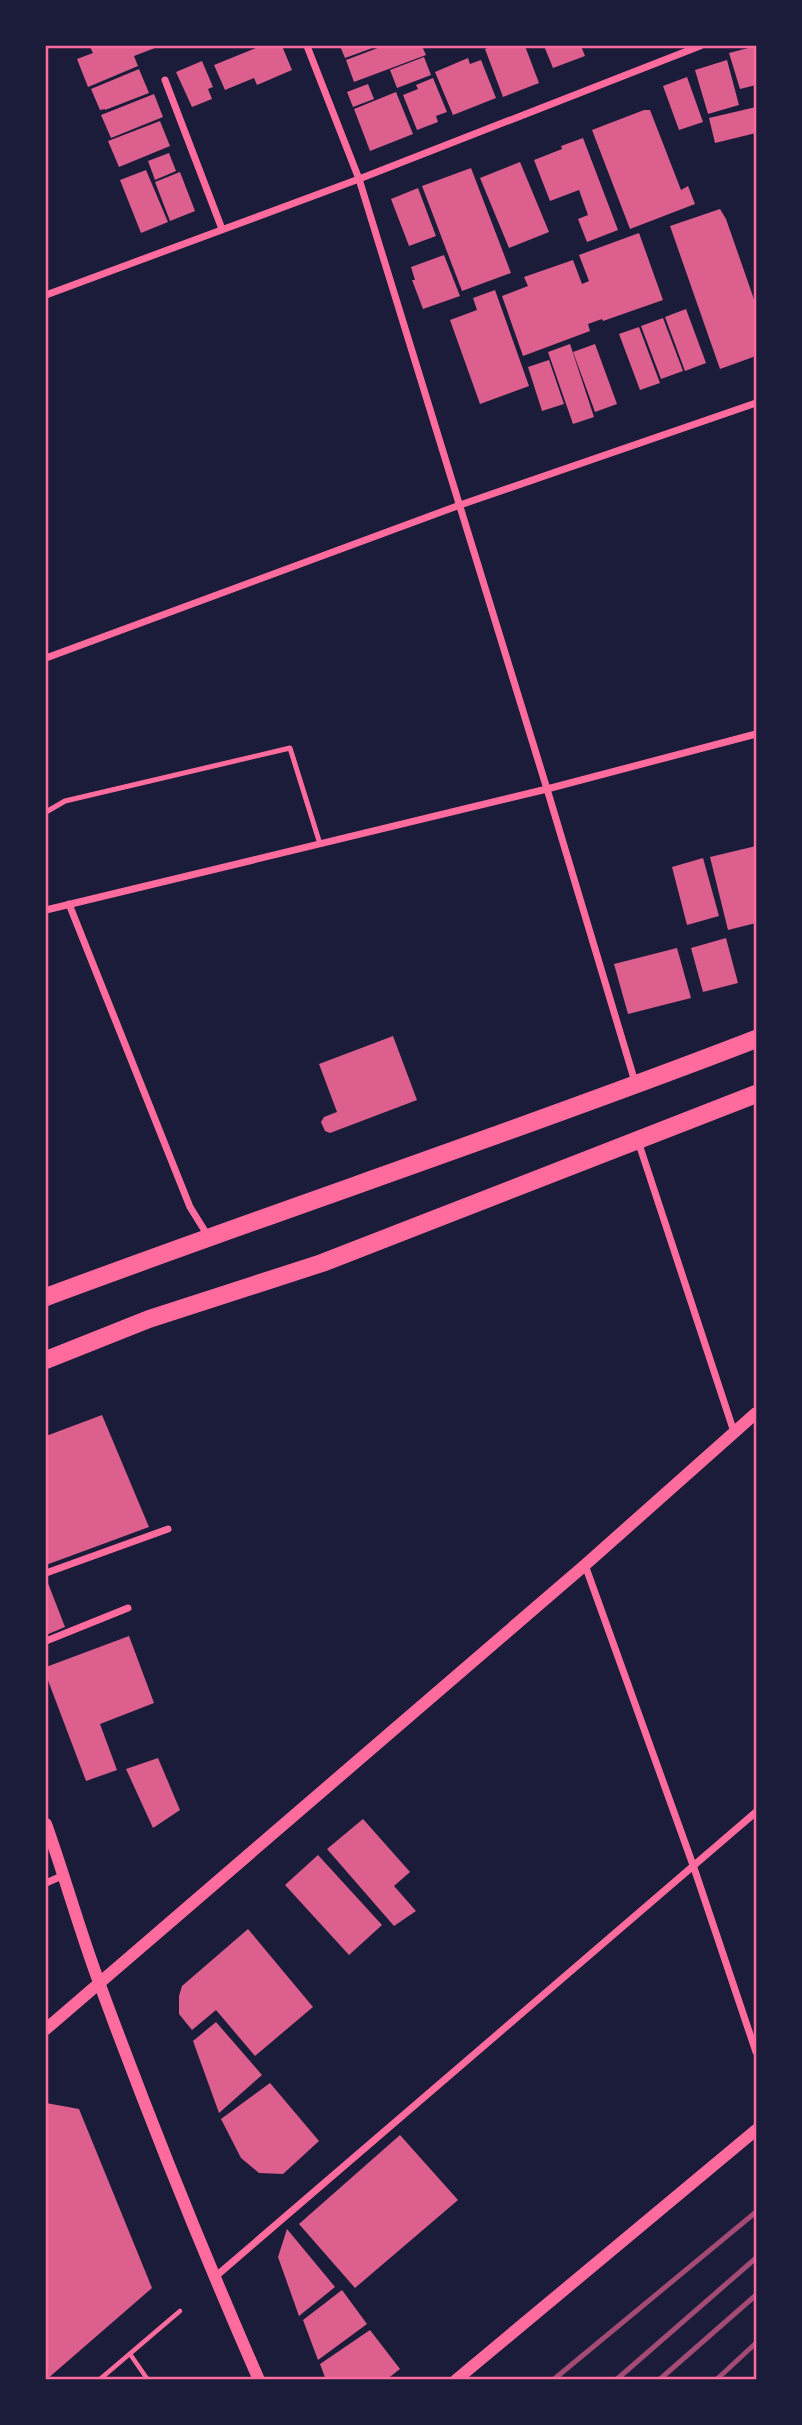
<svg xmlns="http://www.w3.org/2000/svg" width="802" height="2425" viewBox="0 0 802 2425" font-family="Cabin,sans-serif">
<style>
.building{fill:#dd5f8e}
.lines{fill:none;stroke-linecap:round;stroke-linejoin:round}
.path{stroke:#ff6b9d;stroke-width:4.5}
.service{stroke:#ff6b9d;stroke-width:5}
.minor{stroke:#ff6b9d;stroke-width:7}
.tertiary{stroke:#ff6b9d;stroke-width:12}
.primary{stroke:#ff6b9d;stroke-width:18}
.rail{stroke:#a44b75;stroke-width:5}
.neatline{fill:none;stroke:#ff6b9d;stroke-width:2.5}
</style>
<rect width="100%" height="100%" fill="#1b1b3a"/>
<g class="building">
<polygon points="95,46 160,46 134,56 138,66 88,87 77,59 93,53 90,47"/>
<polygon points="261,46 282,46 292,70 257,85 254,78 225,90 214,65"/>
<polygon points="340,46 378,46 345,58"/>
<polygon points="383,46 422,46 426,55 354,82 346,60"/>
<polygon points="493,46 525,46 539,83 503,97 485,49"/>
<polygon points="544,46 581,46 585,56 553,68"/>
<polygon points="756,46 756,85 740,89 729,53"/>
<polygon points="424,57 431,75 397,88 390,70"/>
<polygon points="468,58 470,64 481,60 496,98 453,115 435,72"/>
<polygon points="727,60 739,105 708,114 695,70"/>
<polygon points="202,61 213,87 208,89 212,99 192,107 176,72"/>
<polygon points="139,69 149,93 105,110 105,109 100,110 91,89"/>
<polygon points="687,77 703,122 679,130 663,86"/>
<polygon points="433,78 447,112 436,116 438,122 417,130 403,95 418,89 416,85"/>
<polygon points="368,84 374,99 353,107 347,92"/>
<polygon points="396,92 413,134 370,151 354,109"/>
<polygon points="154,94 163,117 111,138 101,115"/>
<polygon points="756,107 756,133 715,143 709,118"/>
<polygon points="644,110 650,110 681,190 688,186 695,204 630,229 592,130"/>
<polygon points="160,121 170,146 119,167 108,141"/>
<polygon points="583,138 618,230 587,242 578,219 588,215 579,190 550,201 534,160 562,149 561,146"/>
<polygon points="169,153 176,171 155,180 148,161"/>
<polygon points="520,162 549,232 509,248 480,178"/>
<polygon points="471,168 511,273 462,291 422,186"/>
<polygon points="146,170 168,222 141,233 120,180"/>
<polygon points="180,172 195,211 170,221 155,182"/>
<polygon points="418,188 436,236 409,246 391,199"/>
<polygon points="720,209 726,219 756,305 756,356 720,369 670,226"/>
<polygon points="639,233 663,300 603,321 602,319 588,324 590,331 523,356 502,296 528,286 524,277 573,260 582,284 589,281 579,255"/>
<polygon points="444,255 460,296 423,309 412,280 415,280 411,267"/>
<polygon points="495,290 529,386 480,404 450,320 477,310 473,298"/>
<polygon points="686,309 706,363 685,371 665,317"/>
<polygon points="663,318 683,371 661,379 641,326"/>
<polygon points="639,327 660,383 640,390 619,334"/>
<polygon points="570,344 594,417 573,424 548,352"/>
<polygon points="595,344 617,404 595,412 573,352"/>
<polygon points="549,360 564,404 542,411 528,367"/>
<polygon points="756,846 756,923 728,930 710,857"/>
<polygon points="703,858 719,916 687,925 672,867"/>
<polygon points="726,938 738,983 703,992 691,948"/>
<polygon points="677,948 691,998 628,1014 614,964"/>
<polygon points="393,1036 417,1100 330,1133 325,1131 321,1122 324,1117 337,1112 319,1064"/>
<polygon points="102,1415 149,1527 46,1565 46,1436"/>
<polygon points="46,1578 65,1627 46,1635"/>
<polygon points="129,1636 154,1703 100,1724 117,1770 86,1781 46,1675 46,1667"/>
<polygon points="158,1758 180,1810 153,1828 126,1769"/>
<polygon points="363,1819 410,1872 394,1886 416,1911 394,1926 327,1849"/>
<polygon points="318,1855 382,1925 349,1955 285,1885"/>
<polygon points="248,1929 313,2007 255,2056 216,2010 192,2030 179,2014 179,1996 182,1986"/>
<polygon points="216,2022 262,2075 219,2113 193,2041"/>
<polygon points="270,2083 319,2141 283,2174 259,2173 241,2158 221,2119"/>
<polygon points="46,2103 79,2109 152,2288 46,2380"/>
<polygon points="400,2135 458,2200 355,2288 299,2224"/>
<polygon points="287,2229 335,2287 299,2316 278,2257"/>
<polygon points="342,2290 367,2324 318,2360 303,2320"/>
<polygon points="370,2330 400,2369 386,2380 326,2380 320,2364"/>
</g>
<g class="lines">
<g class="path">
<polyline points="130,2354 148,2380"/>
<polyline points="99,2380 180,2311"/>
</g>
<polyline class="service" points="46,812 65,801 290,748 320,844"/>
<g class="minor">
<polyline points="307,46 359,179 547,789 635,1082"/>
<polyline points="165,80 222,229"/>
<polyline points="46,295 359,179 700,46"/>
<polyline points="46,658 460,505 756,403"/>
<polyline points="69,904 190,1207 208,1236"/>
<polyline points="46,910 547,789 756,734"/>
<polyline points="638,1141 734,1432"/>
<polyline points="585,1565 693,1865 756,2052"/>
<polyline points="46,1573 168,1529"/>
<polyline points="46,1641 128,1608"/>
<polyline points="46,1883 64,1875"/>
<polyline points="215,2277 756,1812"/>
</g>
<g class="tertiary">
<path d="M46,1824C65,1877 80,1932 100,1985C149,2118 202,2250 259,2380"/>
<polyline points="46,2029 585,1565 756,1413"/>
<polyline points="456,2380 756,2130"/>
</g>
<g class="primary">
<path d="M46,1297C282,1209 521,1130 756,1039"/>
<polyline points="46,1360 149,1319 322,1263 756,1094"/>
</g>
<g class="rail">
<polyline points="553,2380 756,2212"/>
<polyline points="616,2380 756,2258"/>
<polyline points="659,2380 756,2295"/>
<polyline points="716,2380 756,2343"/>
</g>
</g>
<rect width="802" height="2425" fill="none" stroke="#1b1b3a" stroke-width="94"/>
<rect x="47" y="47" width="708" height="2331" class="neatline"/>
</svg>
